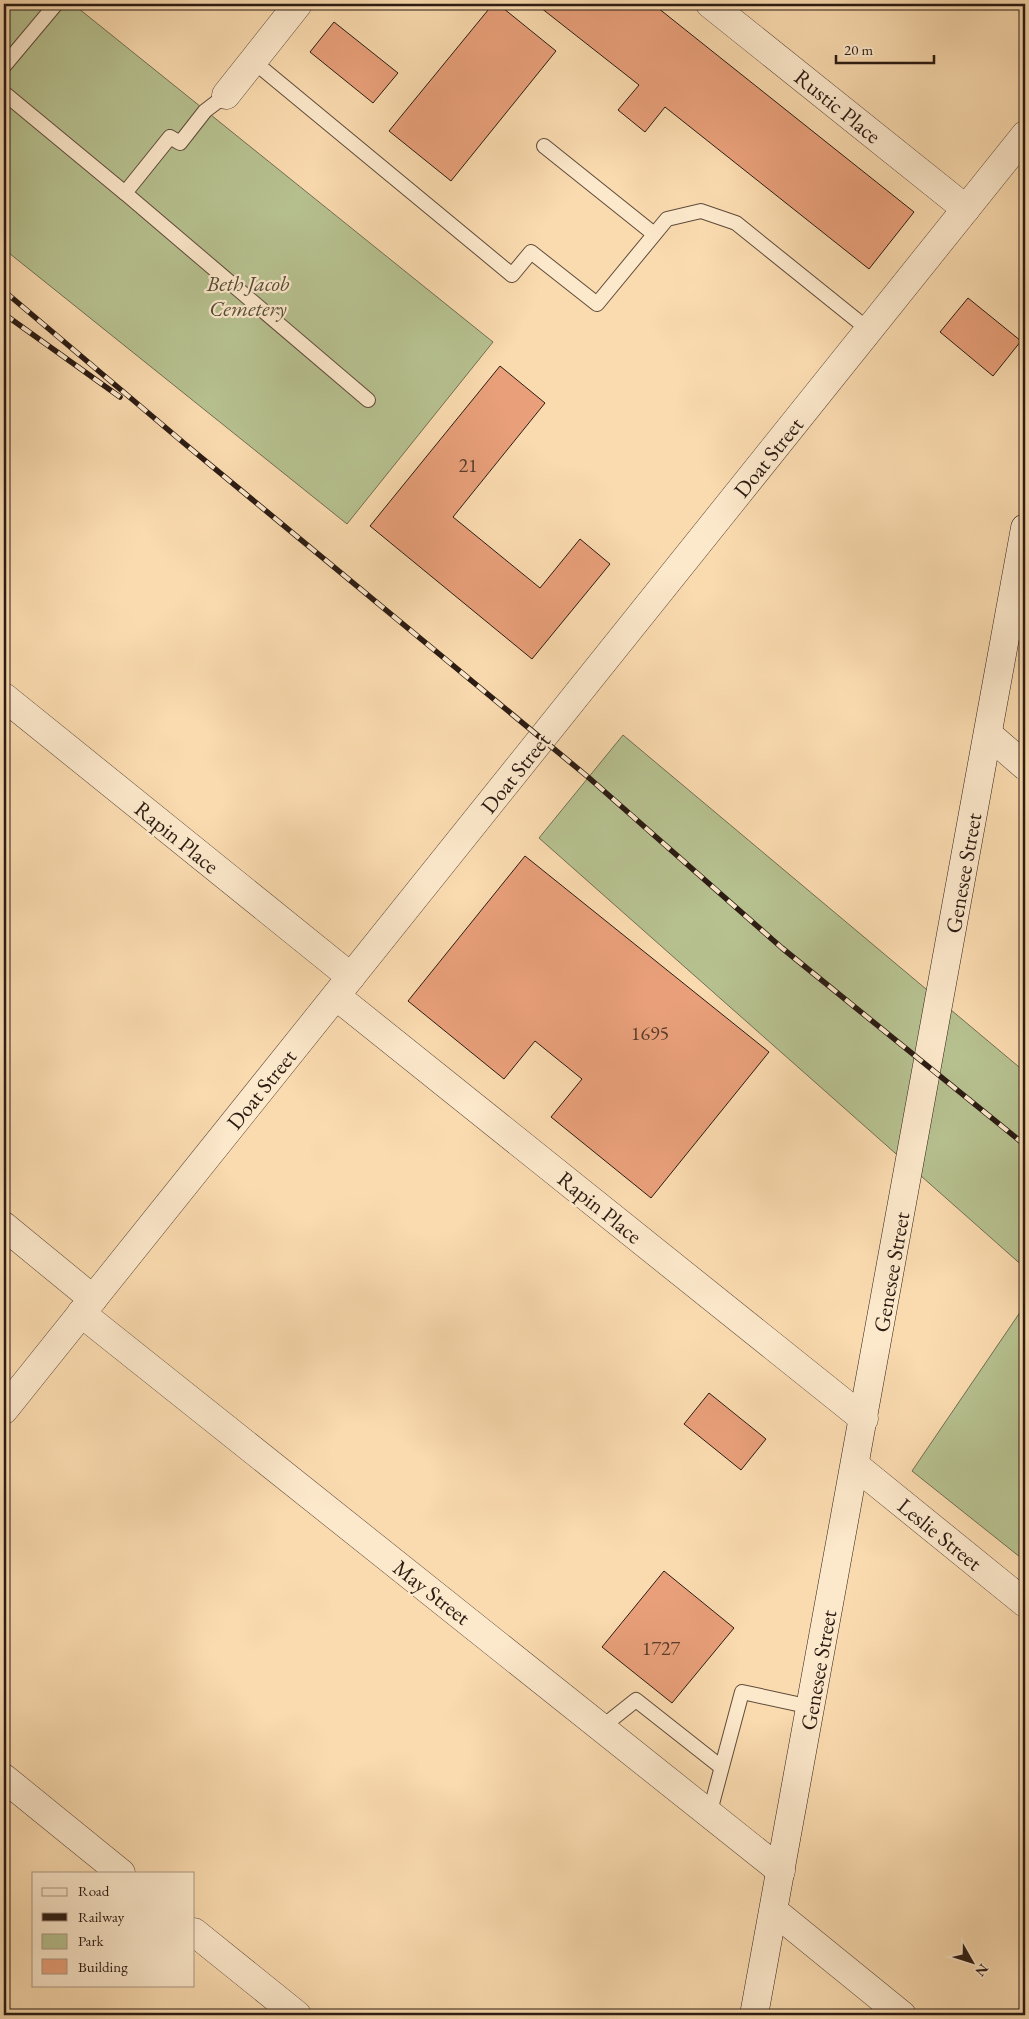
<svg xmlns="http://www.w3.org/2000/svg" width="1029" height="2019" viewBox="0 0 1029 2019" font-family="'EB Garamond',serif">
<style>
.green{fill:#b7c190;stroke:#716e52}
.building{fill:#e9a07a;stroke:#2b1b13}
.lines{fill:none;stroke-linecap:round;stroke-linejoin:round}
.service-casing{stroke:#5f4b3a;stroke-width:16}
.minor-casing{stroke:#5f4b3a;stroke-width:29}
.secondary-casing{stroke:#2b1b13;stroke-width:29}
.service{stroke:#fce8cb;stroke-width:14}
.minor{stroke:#fce8cb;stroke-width:28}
.secondary{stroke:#fce8cb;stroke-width:28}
.rail-casing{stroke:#2b1b13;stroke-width:5.5}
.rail{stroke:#fce8cb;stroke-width:4;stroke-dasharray:11;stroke-linecap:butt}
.labels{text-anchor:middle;stroke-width:4.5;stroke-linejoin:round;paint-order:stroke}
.number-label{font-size:20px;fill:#5a3c2d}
.street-label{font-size:22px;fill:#2b1b13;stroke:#fce8cb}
.park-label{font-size:22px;font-style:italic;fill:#554d38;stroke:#fce8cb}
</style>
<rect width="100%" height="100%" fill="#fadbaf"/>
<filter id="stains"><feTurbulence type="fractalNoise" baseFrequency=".004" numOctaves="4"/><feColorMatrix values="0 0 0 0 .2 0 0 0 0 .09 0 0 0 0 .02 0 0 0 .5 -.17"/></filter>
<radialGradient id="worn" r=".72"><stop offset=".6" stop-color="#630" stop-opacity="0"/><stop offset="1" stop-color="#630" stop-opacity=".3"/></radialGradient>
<g class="green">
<polygon points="4,4 73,4 493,342 347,524 4,249"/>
<polygon points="623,735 1025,1072 1025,1268 539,838"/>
<polygon points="1025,1305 1025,1561 912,1471"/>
</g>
<g class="building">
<polygon points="493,4 498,4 556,51 451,181 389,131"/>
<polygon points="536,4 653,4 914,212 869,269 665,107 645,132 618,110 639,85"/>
<polygon points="334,22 398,73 373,103 310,52"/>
<polygon points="968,298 1021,341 993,376 940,332"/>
<polygon points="500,366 545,403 453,517 540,588 580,539 610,564 532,659 370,526"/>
<polygon points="525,856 769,1052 651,1198 551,1117 582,1079 535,1041 504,1079 408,1001"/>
<polygon points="709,1393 766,1439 741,1470 684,1424"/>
<polygon points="664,1571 734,1628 672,1703 602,1647"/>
</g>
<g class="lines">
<defs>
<g id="service">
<polyline points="253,61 512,275 531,252 597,304 667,219 701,211 736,223 869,330"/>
<polyline points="4,66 56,4"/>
<polyline points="4,93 125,193"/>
<polyline points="226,95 205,111 180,143 170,137 125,193 368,400"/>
<polyline points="544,146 654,234"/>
<polyline points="602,1727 636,1700 721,1767"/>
<polyline points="709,1815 742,1692 811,1707"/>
</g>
<g id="minor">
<polyline points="710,4 966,209"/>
<polyline points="226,95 298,4"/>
<polyline points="4,697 351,977"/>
<polyline points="988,734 1025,766"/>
<polyline points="336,996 864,1419"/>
<polyline points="4,1226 93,1299"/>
<polyline points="81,1313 781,1871"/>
<polyline points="4,1410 1025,135"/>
<polyline points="856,1466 1025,1603"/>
<polyline points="4,1778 121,1873"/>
<polyline points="774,1911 902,2015"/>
<polyline points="194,1932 297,2015"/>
</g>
<polyline id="secondary" points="754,2015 1025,528"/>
</defs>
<use href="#service" class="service-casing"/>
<use href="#minor" class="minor-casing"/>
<use href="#secondary" class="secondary-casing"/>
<use href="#service" class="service"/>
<use href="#minor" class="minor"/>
<use href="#secondary" class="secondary"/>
<defs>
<g id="rail">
<polyline points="4,291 185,444 588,777 782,948 1025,1145"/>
<polyline points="4,314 120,397"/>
</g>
</defs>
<use href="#rail" class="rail-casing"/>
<use href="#rail" class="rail"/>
</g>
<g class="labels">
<g class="number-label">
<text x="468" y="472">21</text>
<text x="650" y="1040">1695</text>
<text x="661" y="1655">1727</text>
</g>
<g class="street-label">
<text transform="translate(838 106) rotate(39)" y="8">Rustic Place</text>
<text transform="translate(768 457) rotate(-51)" y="8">Doat Street</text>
<text transform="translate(515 773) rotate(-51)" y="8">Doat Street</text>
<text transform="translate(177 837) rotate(39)" y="8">Rapin Place</text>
<text transform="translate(963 873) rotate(-80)" y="8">Genesee Street</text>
<text transform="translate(261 1089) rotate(-51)" y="8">Doat Street</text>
<text transform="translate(600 1207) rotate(39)" y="8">Rapin Place</text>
<text transform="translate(891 1272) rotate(-80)" y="8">Genesee Street</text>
<text transform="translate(940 1534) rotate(39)" y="8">Leslie Street</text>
<text transform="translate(432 1592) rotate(38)" y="8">May Street</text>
<text transform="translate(818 1670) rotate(-80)" y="8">Genesee Street</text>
</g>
<g class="park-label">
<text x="248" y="291">Beth Jacob<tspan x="248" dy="25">Cemetery</tspan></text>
</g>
</g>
<rect width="1029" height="2019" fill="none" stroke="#fadbaf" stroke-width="20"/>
<rect x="5" y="5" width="1019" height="2009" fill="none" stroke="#2b1b13" stroke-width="2.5"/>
<rect x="10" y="10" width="1009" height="1999" fill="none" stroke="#2b1b13"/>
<rect x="32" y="1872" width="162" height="115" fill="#fce8cb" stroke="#a89681"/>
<rect x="42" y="1888" width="25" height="8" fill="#fce8cb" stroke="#a89681"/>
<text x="78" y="1896" font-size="15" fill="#2b1b13">Road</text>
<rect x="42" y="1913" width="25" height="8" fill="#2b1b13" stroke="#a89681"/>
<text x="78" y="1922" font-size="15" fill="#2b1b13">Railway</text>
<rect x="42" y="1934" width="25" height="15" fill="#b7c190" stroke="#a89681"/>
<text x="78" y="1946" font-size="15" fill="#2b1b13">Park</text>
<rect x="42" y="1959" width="25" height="15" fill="#e9a07a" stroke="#a89681"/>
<text x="78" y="1972" font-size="15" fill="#2b1b13">Building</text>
<g transform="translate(972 1962) rotate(129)" stroke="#fce8cb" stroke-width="4" paint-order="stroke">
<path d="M0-4L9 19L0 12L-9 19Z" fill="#2b1b13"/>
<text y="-8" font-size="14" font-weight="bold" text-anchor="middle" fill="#2b1b13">N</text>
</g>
<path d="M836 55v8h98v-8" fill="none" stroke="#2b1b13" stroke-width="2.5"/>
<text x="844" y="55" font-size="15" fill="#2b1b13" stroke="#fce8cb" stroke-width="4" paint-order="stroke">20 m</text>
<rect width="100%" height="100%" filter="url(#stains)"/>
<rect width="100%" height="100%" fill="url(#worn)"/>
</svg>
